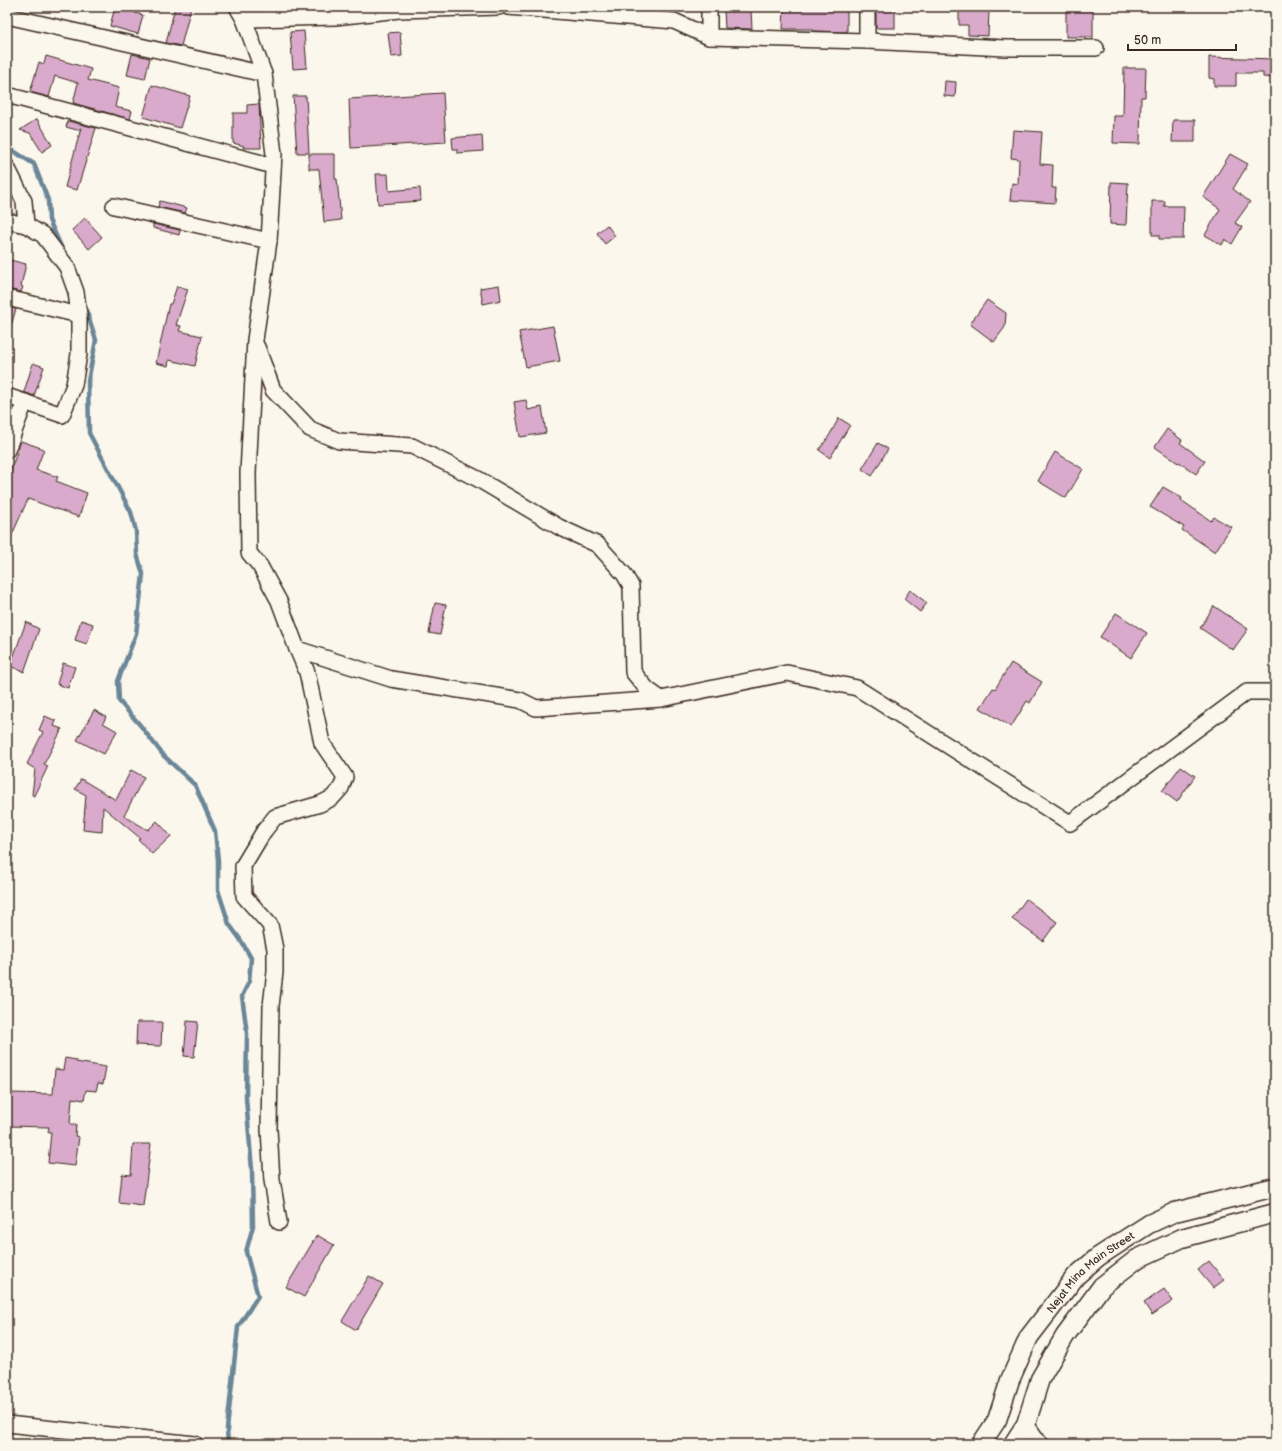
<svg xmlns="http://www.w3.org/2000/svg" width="1282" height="1451" viewBox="0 0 1282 1451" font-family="'Balsamiq Sans',sans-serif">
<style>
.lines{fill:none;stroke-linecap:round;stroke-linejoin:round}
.stream{stroke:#6b8698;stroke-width:4.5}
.building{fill:#d9aacc;stroke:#3b2a1e}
.minor-casing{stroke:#3b2a1e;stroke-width:18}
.tertiary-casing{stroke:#3b2a1e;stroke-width:21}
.minor{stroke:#fbf7ec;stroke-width:15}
.tertiary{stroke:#fbf7ec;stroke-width:18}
.labels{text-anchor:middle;stroke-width:3;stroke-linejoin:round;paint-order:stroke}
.street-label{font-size:11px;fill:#3b2a1e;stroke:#fbf7ec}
</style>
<rect width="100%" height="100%" fill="#fbf7ec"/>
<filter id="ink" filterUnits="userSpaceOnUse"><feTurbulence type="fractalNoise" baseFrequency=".025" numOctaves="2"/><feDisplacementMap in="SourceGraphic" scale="8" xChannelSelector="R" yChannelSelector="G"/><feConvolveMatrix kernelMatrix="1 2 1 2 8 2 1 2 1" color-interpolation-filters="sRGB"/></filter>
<g filter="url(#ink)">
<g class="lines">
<g class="stream">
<polyline points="7,147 34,164 48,200 49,220 64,253"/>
<polyline points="83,300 96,340 88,381 89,433 131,512 136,531 137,554 143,574 136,634 118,681 119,701 140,725 163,755 195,785 215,831 218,860 218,890 229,924 240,939 251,958 249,982 242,996 247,1033 246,1098 252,1170 253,1226 246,1252 258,1296 238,1327 227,1429 228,1444"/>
</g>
</g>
<g class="building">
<polygon points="115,7 136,7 135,13 143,15 138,34 110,26"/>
<polygon points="175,7 191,7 181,46 166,43"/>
<polygon points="784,7 847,7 847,32 813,31 813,29 783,29"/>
<rect x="876" y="7" width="19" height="21"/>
<polygon points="959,9 989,10 988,36 968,35 968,25 959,25"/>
<rect x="1066" y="9" width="27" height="28"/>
<polygon points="751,10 752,29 725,28 724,11"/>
<polygon points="304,31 307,68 293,69 290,32"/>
<polygon points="400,32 402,56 391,57 388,33"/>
<polygon points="132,54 150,58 145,79 127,75"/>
<polygon points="46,56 91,69 88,80 119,88 115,107 132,111 130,119 73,103 78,83 55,76 49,97 30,92 39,62 44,64"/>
<polygon points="1209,57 1275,59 1275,78 1263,77 1263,73 1236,73 1236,86 1214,86 1214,79 1209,78"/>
<polygon points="1124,68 1146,68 1145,97 1141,97 1140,144 1113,143 1114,116 1123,116"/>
<polygon points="945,81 956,82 955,97 944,96"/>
<polygon points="152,85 190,96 180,128 143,117"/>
<polygon points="443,93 446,142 351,148 349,99"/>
<polygon points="293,96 306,96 309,153 297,153"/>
<polygon points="259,104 261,148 243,148 244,146 233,143 233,113 247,113 247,105"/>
<polygon points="37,119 52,145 42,152 30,133 20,130"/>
<polygon points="1173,120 1195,120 1195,142 1172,142"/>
<polygon points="68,121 96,128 77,190 65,187 81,128 77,130 66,127"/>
<polygon points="1013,130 1042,132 1040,164 1053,165 1052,188 1056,188 1055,203 1010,200 1012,183 1018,184 1019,159 1011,158"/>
<polygon points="482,135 483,151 457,153 457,149 453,149 452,138"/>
<polygon points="309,154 335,154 335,179 337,179 341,220 324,222 319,169 309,169"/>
<polygon points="1230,154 1248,164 1233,189 1250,202 1235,223 1242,227 1232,244 1225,239 1222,245 1205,235 1220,209 1203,197"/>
<polygon points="376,174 388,174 389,191 420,188 421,201 378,204"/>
<polygon points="1111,182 1128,183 1126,225 1110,224"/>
<polygon points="160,201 187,208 185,213 158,207"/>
<polygon points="1152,201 1165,201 1164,206 1184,206 1183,239 1159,239 1159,235 1152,235"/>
<polygon points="85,218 102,237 89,249 72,230"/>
<polygon points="153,224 180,230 179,235 153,228"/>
<polygon points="607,225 615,236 605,244 597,233"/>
<polygon points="10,260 26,264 21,286 23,287 21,292 7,289 7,274"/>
<polygon points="499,285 501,300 483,304 480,288"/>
<polygon points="177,286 188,289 176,325 181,326 179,331 202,336 195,366 169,360 168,366 156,363 169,304 171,304"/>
<polygon points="987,300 1006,313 1005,327 994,342 970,324"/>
<polygon points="7,307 16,309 10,329 7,329"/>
<polygon points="553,326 560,361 526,367 519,332"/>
<polygon points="33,363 44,367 34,396 24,392"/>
<polygon points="526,400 528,410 542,407 546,433 520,437 514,402"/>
<polygon points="839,418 850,425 830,458 819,450 829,436"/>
<polygon points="1167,429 1182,440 1180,443 1205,461 1196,474 1179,462 1178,463 1155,447"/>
<polygon points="21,441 44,449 36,470 58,477 56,481 87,493 79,517 28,499 7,546 7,480"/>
<polygon points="878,443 888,449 872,476 862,469"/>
<polygon points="1055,452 1083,469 1066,498 1038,481"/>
<polygon points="1163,487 1182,498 1181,500 1211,521 1214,517 1231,527 1215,552 1182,530 1184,527 1150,507"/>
<polygon points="910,590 927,603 920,612 904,599"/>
<polygon points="435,603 446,605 440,635 429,633"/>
<polygon points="1214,606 1248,629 1233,650 1200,628"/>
<polygon points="1116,613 1147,633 1131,658 1100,637"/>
<polygon points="81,620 93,624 87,644 75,640"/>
<polygon points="26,622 39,629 24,672 10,666"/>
<polygon points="63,663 75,667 68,688 57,684"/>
<polygon points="1011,663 1042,682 1030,703 1027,701 1011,727 980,708 993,688 995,689"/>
<polygon points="94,710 106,717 103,723 117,731 104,754 77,740"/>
<polygon points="45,716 56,721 54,726 62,729 44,764 48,766 34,796 32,795 35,769 27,764 43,732 39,730"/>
<polygon points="1181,766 1195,776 1177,802 1162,791"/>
<polygon points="131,770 144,777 124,816 148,830 157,821 171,836 152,854 138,839 140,838 103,807 102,832 83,830 86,795 75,789 81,779 116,800"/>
<polygon points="1026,899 1057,922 1043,941 1012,919"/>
<polygon points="187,1021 198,1022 194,1057 184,1056"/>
<polygon points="137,1022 162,1022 161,1046 136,1045"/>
<polygon points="65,1058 76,1060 76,1062 106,1067 103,1084 98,1083 96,1091 86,1090 84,1100 72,1098 70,1124 76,1125 75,1136 79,1137 75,1166 48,1163 51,1132 48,1132 49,1127 8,1126 9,1093 53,1094 55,1069 63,1070"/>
<polygon points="133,1144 151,1144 143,1206 119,1203 122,1174 131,1175"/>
<polygon points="317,1235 334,1245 304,1297 286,1287"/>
<polygon points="1209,1261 1224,1280 1213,1288 1198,1270"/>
<polygon points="369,1276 383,1284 356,1330 342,1321"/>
<polygon points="1164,1289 1173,1301 1152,1315 1144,1303"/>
</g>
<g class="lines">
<defs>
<g id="minor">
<polyline points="237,7 244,19 264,74 274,154 269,241 255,340 248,473 249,553 260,566 279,601 297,649 307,672 322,743 345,777 341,788 332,798 320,804 275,817 264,831 243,866 244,896 270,925 275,949 275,972 271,1006 269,1129 272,1180 279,1222"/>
<polyline points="508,7 674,21 709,37 867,41 1005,48 1096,48"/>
<polyline points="7,16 264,74"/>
<polyline points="244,19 335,17 399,10 499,7"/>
<polyline points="709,37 709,7"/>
<polyline points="867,41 867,7"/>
<polyline points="7,95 273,166"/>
<polyline points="7,167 24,201 26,225 43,235 67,267 76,292 79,315 79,354 74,385 62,415 7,396"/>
<polyline points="114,206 269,241"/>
<polyline points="7,221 26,225"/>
<polyline points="7,298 79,315"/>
<polyline points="257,347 273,390 310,429 339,441 412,446 478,479 559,527 598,545 624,574 631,586 633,672 647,689 661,699"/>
<polyline points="7,450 25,402"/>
<polyline points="297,649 391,679 520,700 536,708 661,699 787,673 857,688 1070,823 1247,692 1275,692"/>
<polyline points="7,1424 195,1444"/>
<polyline points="1026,1424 1040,1444"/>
</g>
<g id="tertiary">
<path id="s1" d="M981,1444L997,1420L1010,1380L1029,1337L1076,1276L1098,1257L1124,1240L1149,1224L1175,1212L1275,1187"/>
<polyline points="1013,1444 1026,1424 1040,1379 1065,1336 1102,1286 1137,1259 1182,1238 1275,1213"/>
</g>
</defs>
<use href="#minor" class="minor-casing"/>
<use href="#tertiary" class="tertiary-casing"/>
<use href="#minor" class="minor"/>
<use href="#tertiary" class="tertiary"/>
</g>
</g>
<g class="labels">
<g class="street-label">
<text dy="4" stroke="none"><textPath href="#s1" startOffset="208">Nejat Mina Main Street</textPath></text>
</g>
</g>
<rect width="1282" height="1451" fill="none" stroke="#fbf7ec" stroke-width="24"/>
<rect x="12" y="12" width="1258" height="1427" fill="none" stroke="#3b2a1e" stroke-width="1.5" filter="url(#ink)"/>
<path d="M1128 44v6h108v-6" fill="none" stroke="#3b2a1e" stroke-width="2"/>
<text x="1134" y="44" font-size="12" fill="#3b2a1e" stroke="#fbf7ec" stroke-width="3" paint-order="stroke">50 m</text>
</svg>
